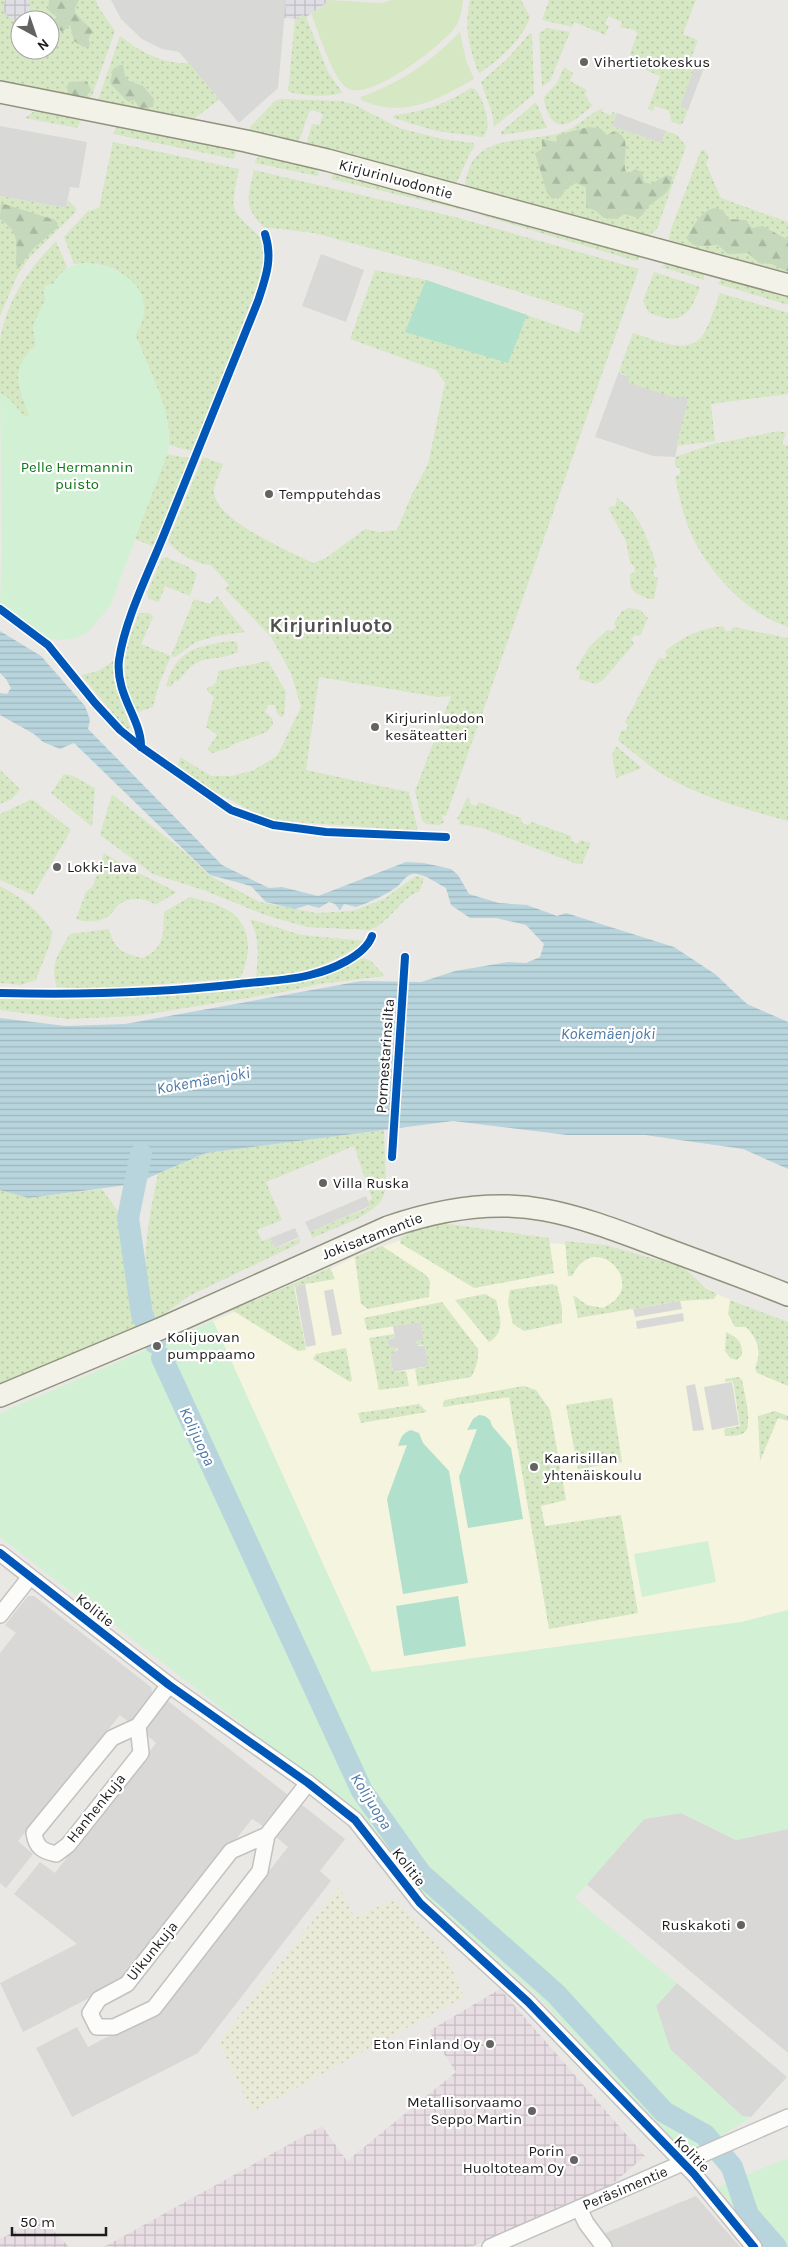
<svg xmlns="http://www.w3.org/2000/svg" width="788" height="2247" viewBox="0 0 788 2247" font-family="Karla,sans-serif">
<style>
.residential{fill:#d9d8d6}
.industrial{fill:url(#industrial-grid)}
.education{fill:#f4f4df}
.religious{fill:#d8d8d6}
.farmland{fill:url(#farmland-dots)}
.grass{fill:url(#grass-dots)}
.forest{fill:url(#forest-firs)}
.park{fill:#d2f0d3}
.garden{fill:#d6e7c4}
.pitch{fill:#b1e0cc}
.plaza{fill:url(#plaza-grid)}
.water{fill:url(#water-rules)}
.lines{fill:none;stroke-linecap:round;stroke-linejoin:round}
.river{stroke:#b8d5dd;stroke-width:22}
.street-casing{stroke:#c3c2c1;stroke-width:18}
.secondary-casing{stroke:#91927e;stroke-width:24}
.street{stroke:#fcfcfb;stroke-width:15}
.secondary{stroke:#f2f2e9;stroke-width:21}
.cycleway-casing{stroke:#fff;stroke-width:11}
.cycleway{stroke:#0057b8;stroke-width:8}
.poi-dot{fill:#646362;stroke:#fff;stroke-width:2}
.labels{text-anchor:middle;stroke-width:4.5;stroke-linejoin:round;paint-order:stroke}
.poi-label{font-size:15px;fill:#1c1c1c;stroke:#fff;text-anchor:start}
.street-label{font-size:15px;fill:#1c1c1c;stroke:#fff}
.park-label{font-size:15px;fill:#0f7518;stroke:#fff}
.water-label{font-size:16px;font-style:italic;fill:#4d79a7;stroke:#fff}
.district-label{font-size:20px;font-weight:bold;fill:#4f4f4f;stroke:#fff}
</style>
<defs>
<pattern id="industrial-grid" width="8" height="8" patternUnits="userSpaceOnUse" patternTransform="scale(1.25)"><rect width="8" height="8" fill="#e8dde3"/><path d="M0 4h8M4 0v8" fill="none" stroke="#c6bdc2"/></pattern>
<pattern id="farmland-dots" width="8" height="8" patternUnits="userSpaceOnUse" patternTransform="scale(1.25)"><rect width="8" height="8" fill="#e9ead8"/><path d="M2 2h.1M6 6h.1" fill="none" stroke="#c7c8b9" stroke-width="1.8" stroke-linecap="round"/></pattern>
<pattern id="grass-dots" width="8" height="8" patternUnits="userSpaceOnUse" patternTransform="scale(1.25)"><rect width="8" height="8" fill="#d6e7c4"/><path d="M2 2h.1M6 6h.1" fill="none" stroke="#b7c6a8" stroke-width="1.8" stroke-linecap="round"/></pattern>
<pattern id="forest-firs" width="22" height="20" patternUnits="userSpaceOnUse" patternTransform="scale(1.25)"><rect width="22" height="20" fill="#c5d8bb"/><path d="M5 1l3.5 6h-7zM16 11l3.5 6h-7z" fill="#a9b9a0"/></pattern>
<pattern id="plaza-grid" width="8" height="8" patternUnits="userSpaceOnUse" patternTransform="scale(1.25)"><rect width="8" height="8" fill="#dfdee4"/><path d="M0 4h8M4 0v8" fill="none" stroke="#bfbec3"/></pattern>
<pattern id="water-rules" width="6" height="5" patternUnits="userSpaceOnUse" patternTransform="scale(1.25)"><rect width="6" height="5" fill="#b8d5dd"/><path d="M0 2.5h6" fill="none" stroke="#9eb6bd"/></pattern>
</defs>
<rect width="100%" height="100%" fill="#eae8e5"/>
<g class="residential">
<polygon points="28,1596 34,1596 151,1687 152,1692 130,1723 120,1715 18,1841 33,1854 6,1888 0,1883 0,1653 16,1633 5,1625"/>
<polygon points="168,1701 288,1795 263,1826 252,1819 126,1979 23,2032 0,1983 77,1944 14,1894 40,1862 55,1873 156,1743 143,1732"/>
<polygon points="301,1804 345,1839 320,1871 331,1881 198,2053 72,2117 36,2048 77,2027 88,2047 159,2010 288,1847 276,1837"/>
<polygon points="681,1813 736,1840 788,1829 788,2053 586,1884 644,1819"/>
<polygon points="696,2196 740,2247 613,2247 603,2234"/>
</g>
<g class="industrial">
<polygon points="500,1989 645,2156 611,2185 471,2247 104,2247 322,2126 347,2161 456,2072 429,2031"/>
<polygon points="41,2218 69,2247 0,2247 0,2239"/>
</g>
<polygon class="education" points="417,1234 604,1247 685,1273 717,1294 788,1324 788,1610 742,1622 372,1672 213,1321 294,1287 355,1257"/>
<g class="religious">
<polygon points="111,0 286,0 278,88 239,123 179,52 162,49 142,39 121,19"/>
<polygon points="695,65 704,68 688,110 680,107"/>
<polygon points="617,113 666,131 661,143 612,126"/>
<polygon points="0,126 87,142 79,188 70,187 66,208 0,196"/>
<polygon points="321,254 364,270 346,322 302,306"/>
<polygon points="619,371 621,374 686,397 688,401 675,457 653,456 595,437"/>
<polygon points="366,1196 370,1206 310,1232 305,1222"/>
<polygon points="295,1228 299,1237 275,1248 270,1238"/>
<polygon points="305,1284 316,1345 306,1347 295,1286"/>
<polygon points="333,1289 342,1334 332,1336 324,1291"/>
<polygon points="680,1301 682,1309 635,1317 633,1309"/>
<polygon points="683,1313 684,1321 637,1329 636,1321"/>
<polygon points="421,1322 424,1340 418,1346 425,1346 429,1366 393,1372 390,1353 398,1350 397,1347 389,1347 387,1339 395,1338 393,1326"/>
<polygon points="732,1382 739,1425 712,1430 704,1387"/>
<polygon points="695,1384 704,1430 693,1431 686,1386"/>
<polygon points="677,1983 787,2077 751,2117 742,2116 670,2049 656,2006"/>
</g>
<polygon class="farmland" points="339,1887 355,1918 394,1899 444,1951 464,1997 252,2112 219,2042"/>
<g class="grass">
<path d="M0,0H5C1,13 8,20 20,21V50H50V20H22L26,18L30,0H96L99,8L115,31L89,104L0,83Z"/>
<path d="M470,0H521L530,17C522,40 500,59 480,73L478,72C469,46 464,28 470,0Z"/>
<polygon points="549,0 696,0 683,34 698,40 690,61 696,63 680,107 688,110 683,123 680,125 671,121 669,111 655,106 653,111 648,109 660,76 646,70 645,67 631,59 630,54 637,34 635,30 620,27 622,22 608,16 605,24 609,26 605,35 574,22 572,27 542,20"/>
<path d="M303,15L306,17L328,72L342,92C334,98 297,96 288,91L295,19Z"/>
<polygon points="547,28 570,32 550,81 542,87 539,33"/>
<polygon points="530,33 532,34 534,94 494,127 493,116 481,82 508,58"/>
<path d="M120,36C141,52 161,64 189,63L219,100L192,120L96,106Z"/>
<path d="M564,67L573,73L570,81L587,90L585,94L590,103L593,105C582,114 562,136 550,117C547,111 544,104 544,97L557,83Z"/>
<path d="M471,88L475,89C483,99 494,127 483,137L436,131L393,118L394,115C423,112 446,104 471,88Z"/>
<polygon points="280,99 341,101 353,104 399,128 442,139 473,143 475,146 470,153 457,182 453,184 306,146 312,124 320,125 323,114 312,110 309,112 298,144 251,132 250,127 275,101"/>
<polygon points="536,102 547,128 501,135 501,132"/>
<path d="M603,108L602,112L611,115L613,112L617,113L612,126L661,143L666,131L677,135L686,146L657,229L647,237L465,187C470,130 524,145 563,132C578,127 588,114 603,108Z"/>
<polygon points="33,112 57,112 82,118 77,128 25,118"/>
<polygon points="117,126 237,149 234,159 113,134"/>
<path d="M113,142L239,169C230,215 229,207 262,239L264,260L260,279L196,445L191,451L169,445C173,413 146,364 135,334C144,322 146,312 141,298C131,270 102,260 74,264L64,237L88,211L99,208Z"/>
<polygon points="701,150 704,150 709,156 706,164 721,198 788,222 788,278 672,245 669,240 670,232"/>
<polygon points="261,155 314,165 319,174 317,176 255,163 256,159"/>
<path d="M254,170L455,217L639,269L446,816L442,815L444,822L440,825L426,824L422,820L415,791L451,696L438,697L319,677L306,770L409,792L418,831L269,820L202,785L178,765L180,757L211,776H232L254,770L277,756L301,707L291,673L271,637L225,589L229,585L211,565C196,564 176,553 168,541L203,457L223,464C221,472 213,485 214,493C217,521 289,551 313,563L326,558L365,529L380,532L397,530L412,494L428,464L445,383L436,370L350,339L375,270L426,280L579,333L584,313L441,267L314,233L263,227C243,205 248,198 254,170Z"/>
<polygon points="334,172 465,208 463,210 331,179"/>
<polygon points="0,196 66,208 68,200 76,208 76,212 29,258 17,276 0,316"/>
<polygon points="485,210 635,252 639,256 639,259 636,261 480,215"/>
<path d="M56,241L67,267L53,284L45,286L44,294L46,298L33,326L36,346L29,351L22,396L30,415L25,417L8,398L0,393C0,377 0,359 0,342C5,302 29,269 56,241Z"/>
<polygon points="670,261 704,272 704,280 661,267"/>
<path d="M654,272L700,287C690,316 679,327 648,312L643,301Z"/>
<polygon points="723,276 788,292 788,305 718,284"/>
<path d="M720,293L788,313V394L711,404L715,441L676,446L688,401L686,397L682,396L678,399L629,383L628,377L619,371L633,333C654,339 690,358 704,333C711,321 715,306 720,293Z"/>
<path d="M779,431L786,433L782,444L788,446V627C745,613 706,570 689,529C682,512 679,494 675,477L680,474V469L675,466V457L713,444Z"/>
<polygon points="159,453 189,458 190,461 156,545 152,546 98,524"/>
<path d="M617,498C640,512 649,543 657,567L653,570L654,576L658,578L654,599C649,600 647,598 642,596C630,591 630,587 630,574L635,572L634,566L630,563L626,541L609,510V507L615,506Z"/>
<polygon points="165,557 187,566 197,574 190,596 165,586 159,602 149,599 147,593 161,560"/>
<path d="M217,596L245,632L216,636L196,642L175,657L171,656L159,684L153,707L138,712L132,709C119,668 123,653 139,613H150L153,617L141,644L171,656L194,599L210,604Z"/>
<polygon points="629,608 640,610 648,618 640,636 635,635 631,639 634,644 603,680 596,684 579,679 580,671 575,670 589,647 607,630 612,631 616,627 614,623 622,611"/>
<path d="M723,626L726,631H731L733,627L788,638V821C741,808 692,795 651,767C640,758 629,749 618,740L621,731L626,730L628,726L625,722L659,658L664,659L667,656L665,651C684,636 699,629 723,626Z"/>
<path d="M231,641L237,642L238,652C210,665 201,649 178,682L175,680L171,687L166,686C177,649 197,646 231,641Z"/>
<path d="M117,658L120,694L130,728L127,730L81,675C99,672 102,669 117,658Z"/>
<path d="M268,661L286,692L284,716L281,717L277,713L275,705H268L265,712L272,718L273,724L267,732L234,744L226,749L213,753L207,750L217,735L206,727L214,697L207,691V688C216,686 218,680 218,671Z"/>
<polygon points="616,746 642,768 616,778 612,755"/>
<polygon points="0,770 20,789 12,799 0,804"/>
<polygon points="64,774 73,776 95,788 92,827 51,793"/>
<path d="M112,794L188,855L210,876L260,902L316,913L353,911L384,899L416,876L424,878L420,891C398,899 391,923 369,930L307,927L268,916L203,890L153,874L100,835Z"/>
<polygon points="467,798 470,799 470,804 476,806 479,802 521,818 522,823 528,825 532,822 571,836 572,841 577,844 581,840 591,843 582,864 577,864 482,828 459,824 460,821 457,819"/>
<polygon points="32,799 71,830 33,895 0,880 0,814"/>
<path d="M104,853L130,869L177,892L155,905C147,898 131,897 121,903C117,905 114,911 110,915C103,922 85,923 76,919L86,892L93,886Z"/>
<path d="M0,886C23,898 38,910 52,931L51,941L36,980L21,985L0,983Z"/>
<path d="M190,897C201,900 214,902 224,908C252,922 253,953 240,978L96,989L57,987C49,965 59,952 70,934L109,929C114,949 123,954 143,958C165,947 163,935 164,912Z"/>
<path d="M250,919L301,935L366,941C332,965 297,977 256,978C258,956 260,939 250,919Z"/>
<path d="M359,958L370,960L385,976L319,984L289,991L136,1016L68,1019L0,1010V999C64,1001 129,999 193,994C250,990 308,986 359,958Z"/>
<path d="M384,1130C384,1146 388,1181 384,1195C378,1215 331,1229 312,1238L310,1232L370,1207L368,1201L372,1199L354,1146L266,1182L282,1220L257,1230L262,1241L270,1238L275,1249L300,1238V1243L189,1296L152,1323C139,1270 147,1226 158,1174L206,1153Z"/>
<polygon points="0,1189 29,1198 102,1189 117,1210 135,1330 0,1388"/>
<polygon points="442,1223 549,1238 554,1273 474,1288 400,1243 401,1238 415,1229"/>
<path d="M565,1241L605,1245L683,1267L706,1288L717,1294L714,1299L680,1301L578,1318L573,1295L587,1305L603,1308C607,1305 613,1303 616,1299C639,1277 594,1231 572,1276H568Z"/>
<polygon points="382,1246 426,1275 430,1281 429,1297 368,1309 361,1304 355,1257"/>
<polygon points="330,1268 335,1279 294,1286 306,1350 298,1351 232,1310"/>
<polygon points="552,1284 557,1286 562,1308 562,1323 524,1331 513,1324 508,1303 510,1290"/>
<path d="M485,1294L496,1300C500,1317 506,1332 489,1342L455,1300Z"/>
<path d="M730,1300L788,1322V1386L757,1373L755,1368C762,1352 758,1339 746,1327H735L728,1314Z"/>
<path d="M442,1302L478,1349C479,1358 476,1369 471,1377L418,1386L415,1369L429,1366L425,1346L416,1344V1341L424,1340L421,1322L370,1330H367L364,1318Z"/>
<path d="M726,1332C737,1337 743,1342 742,1355L737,1360L730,1358L725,1351Z"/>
<polygon points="394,1334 395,1338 387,1339 389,1347 397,1347 396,1352 390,1353 393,1372 406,1371 409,1386 379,1390 369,1338"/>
<polygon points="346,1348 352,1380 350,1382 313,1359 316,1354"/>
<path d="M739,1377L742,1380C744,1391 753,1425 745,1432C741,1436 731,1436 725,1436L724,1429L740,1426L733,1381L725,1382V1379Z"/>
<polygon points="524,1386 536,1390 550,1410 566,1500 541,1506 545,1526 621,1515 638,1613 549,1629 509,1397 443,1407 443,1403 445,1400"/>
<polygon points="612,1398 622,1462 578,1469 566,1405"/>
<polygon points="419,1404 427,1412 361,1423 358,1413"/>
<polygon points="775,1411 788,1416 788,1421 778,1418 760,1461 758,1416"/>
</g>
<g class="forest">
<polygon points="49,0 79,0 75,8 75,13 93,31 88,38 90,44 89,47 83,47 74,41 70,25 62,32 51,22 57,17 48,10"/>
<polygon points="120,65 123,65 125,76 129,81 143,86 154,99 153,107 140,108 134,100 128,102 110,83 113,69"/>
<polygon points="87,81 91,90 84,100 65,97 68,91 67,87 69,82"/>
<path d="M588,127L600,128L607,135L615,131C634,139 621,157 626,172H631L635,169L642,172L644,182L651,184L667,175L672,177C671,196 657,197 647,208C644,212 643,215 639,218L624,214L617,219L604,218L596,211L586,207V187L576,183L566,189L561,197L552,199L547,193L535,153L542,149V139L556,142L558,135Z"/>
<path d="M1,203L55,220L58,224L56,229L33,249L19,267L16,265C16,244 21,233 0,219Z"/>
<path d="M714,208L723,210L728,219L746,220L752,228L763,226L788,240V272L772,264L759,263L748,253L728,254L718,245C706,245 693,250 687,238C694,225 700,212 714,208Z"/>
</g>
<g class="park">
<path d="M92,264C130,268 160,298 135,334C149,371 174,412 168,452L110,606L88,632L76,638L61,640L47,638L0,604L2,553L0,393L8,398L25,417L29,415C19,388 8,368 36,346L33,326L46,298L43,291L49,284H53C64,267 73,263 92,264Z"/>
<polygon points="213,1321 372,1672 742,1622 788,1610 788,1829 736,1840 681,1813 644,1819 575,1898 677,1983 656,2006 670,2049 742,2116 751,2117 688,2157 539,1998 425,1897 356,1812 0,1537 0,1413"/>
<polygon points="708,1541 716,1582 642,1597 634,1554"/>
<polygon points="788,2158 788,2247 765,2247 717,2187"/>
</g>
<g class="garden">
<path d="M328,0L381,3L392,0H463C462,8 461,19 456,26C444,44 369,103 347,88C332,78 318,30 311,13L325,5Z"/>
<path d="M460,32L466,60L474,79C437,100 403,119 361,100V97C403,81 428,64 460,32Z"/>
</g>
<g class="pitch">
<polygon points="426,280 527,315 508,363 405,332"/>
<polygon points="479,1415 485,1416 490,1420 492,1426 511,1448 523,1519 468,1528 459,1477 477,1429 467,1430 473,1419"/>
<path d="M411,1430L419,1433L423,1443L449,1471L468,1583L403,1594L387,1499L407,1445L398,1446C401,1438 402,1433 411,1430Z"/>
<polygon points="458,1596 466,1646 404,1656 396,1606"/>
</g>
<g class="plaza">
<polygon points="5,0 30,0 30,13 22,20 11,20 3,11"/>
<polygon points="286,0 328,0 325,4 306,17 303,15 295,19 284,18"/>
</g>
<path class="water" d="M0,631L41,656L85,706L90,720L88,729L222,865L269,888L282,887L318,896L406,862L424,863L451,869L458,875L469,894L499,903L527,905L557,916L566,913L674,947L715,974L747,1004L788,1022V1169L743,1149L645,1135H567L453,1121L206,1153L134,1184L29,1198L0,1190V1018L66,1026L125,1024L361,981L421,982L455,971L508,962L526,963L540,957L544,944L526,925L496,918H470L451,905L446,888C438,884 426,875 417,874C408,872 404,880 398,886C386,895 370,902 356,907L344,904L340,910L335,904L329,902L319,908L308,905L295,909L266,902L251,886L210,875L74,743L60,749L43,742L34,734L0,715V693L7,694L11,688L6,679L0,673Z"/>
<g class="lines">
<g class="river">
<polyline points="141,1154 128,1218 142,1315 155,1343"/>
<polyline points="162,1358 362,1791 421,1874 556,1994 664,2112 705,2135 732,2167 748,2215 776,2247"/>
</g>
<defs>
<g id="street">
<polyline points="0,1553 169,1685 308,1783 355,1820 420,1903 528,2002 694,2174 754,2247"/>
<polyline points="0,1615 30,1577"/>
<path d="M138,1726L112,1738L34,1833C36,1847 42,1851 56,1854L68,1845L141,1753L138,1726L169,1685"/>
<polyline points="267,1835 231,1851 127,1984 99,1999 90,2013 97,2027 114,2027 154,2008 260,1871 267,1835 308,1783"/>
<polyline points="579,2208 586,2223 604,2247"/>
<polyline points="490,2247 788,2117"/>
</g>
<g id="secondary">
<polyline points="0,92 246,141 327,160 788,285"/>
<path d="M0,1396L160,1329L388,1227C437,1210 493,1200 545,1210C582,1217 618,1231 653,1244C698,1261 743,1277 788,1295"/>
</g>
</defs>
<use href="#street" class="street-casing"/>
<use href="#secondary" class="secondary-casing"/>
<use href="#street" class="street"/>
<use href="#secondary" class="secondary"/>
<defs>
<g id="cycleway">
<polyline points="0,609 48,645 95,703 120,730 141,747 231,810 273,825 326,832 446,837"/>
<path d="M141,747C142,720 115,695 119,660C125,619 149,572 165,532C196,455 227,378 258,301C266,277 273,258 265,234"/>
<path d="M0,993C80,995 159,993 239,984C263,981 287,981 310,975C331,970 365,956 372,936"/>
<polyline points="392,1157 405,957"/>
<polyline points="0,1553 169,1685 308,1783 355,1820 420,1903 528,2002 694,2174 754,2247"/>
</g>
</defs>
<use href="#cycleway" class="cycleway-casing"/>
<use href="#cycleway" class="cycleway"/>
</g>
<g class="poi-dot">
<circle cx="584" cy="62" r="5"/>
<circle cx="269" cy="494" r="5"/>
<circle cx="375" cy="727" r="5"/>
<circle cx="57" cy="867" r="5"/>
<circle cx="323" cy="1183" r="5"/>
<circle cx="157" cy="1346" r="5"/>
<circle cx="534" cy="1467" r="5"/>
<circle cx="741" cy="1925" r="5"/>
<circle cx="490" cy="2044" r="5"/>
<circle cx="532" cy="2111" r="5"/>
<circle cx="574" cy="2160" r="5"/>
</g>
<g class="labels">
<g class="poi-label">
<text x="594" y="67">Vihertietokeskus</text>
<text x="279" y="499">Tempputehdas</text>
<text x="385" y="723">Kirjurinluodon<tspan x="385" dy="17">kesäteatteri</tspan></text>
<text x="67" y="872">Lokki-lava</text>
<text x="333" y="1188">Villa Ruska</text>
<text x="167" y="1342">Kolijuovan<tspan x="167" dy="17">pumppaamo</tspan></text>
<text x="544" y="1463">Kaarisillan<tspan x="544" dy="17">yhtenäiskoulu</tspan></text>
<text x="731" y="1930" text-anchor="end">Ruskakoti</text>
<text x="480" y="2049" text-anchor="end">Eton Finland Oy</text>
<text x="522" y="2107" text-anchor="end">Metallisorvaamo<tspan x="522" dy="17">Seppo Martin</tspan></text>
<text x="564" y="2156" text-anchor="end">Porin<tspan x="564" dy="17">Huoltoteam Oy</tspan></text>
</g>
<g class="street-label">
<text transform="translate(396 179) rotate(15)" y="5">Kirjurinluodontie</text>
<text transform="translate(385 1056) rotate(-86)" y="5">Pormestarinsilta</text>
<text transform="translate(372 1236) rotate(-21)" y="5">Jokisatamantie</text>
<text transform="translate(95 1610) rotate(38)" y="5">Kolitie</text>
<text transform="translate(96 1808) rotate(-51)" y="5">Hanhenkuja</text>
<text transform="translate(409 1867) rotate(52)" y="5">Kolitie</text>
<text transform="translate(152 1951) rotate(-51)" y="5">Uikunkuja</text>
<text transform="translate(692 2154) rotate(46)" y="5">Kolitie</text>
<text transform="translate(625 2188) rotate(-23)" y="5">Peräsimentie</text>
</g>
<g class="park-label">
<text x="77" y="472">Pelle Hermannin<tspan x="77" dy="17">puisto</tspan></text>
</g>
<g class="water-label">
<text x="608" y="1039">Kokemäenjoki</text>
<text transform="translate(203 1080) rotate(-10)" y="6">Kokemäenjoki</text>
<text transform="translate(198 1436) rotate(65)" y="6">Kolijuopa</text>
<text transform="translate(372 1801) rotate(58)" y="6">Kolijuopa</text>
</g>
<g class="district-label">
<text x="331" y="632">Kirjurinluoto</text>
</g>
</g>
<g transform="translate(35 35) rotate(140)"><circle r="24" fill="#ffffff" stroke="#a4a4a4"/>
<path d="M0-4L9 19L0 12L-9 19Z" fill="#646362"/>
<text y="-8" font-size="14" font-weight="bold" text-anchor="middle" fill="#1c1c1c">N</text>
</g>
<path d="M12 2227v8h94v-8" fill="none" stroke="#1c1c1c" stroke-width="2.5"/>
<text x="20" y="2227" font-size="15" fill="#1c1c1c" stroke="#ffffff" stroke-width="4" paint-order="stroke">50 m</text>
</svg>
